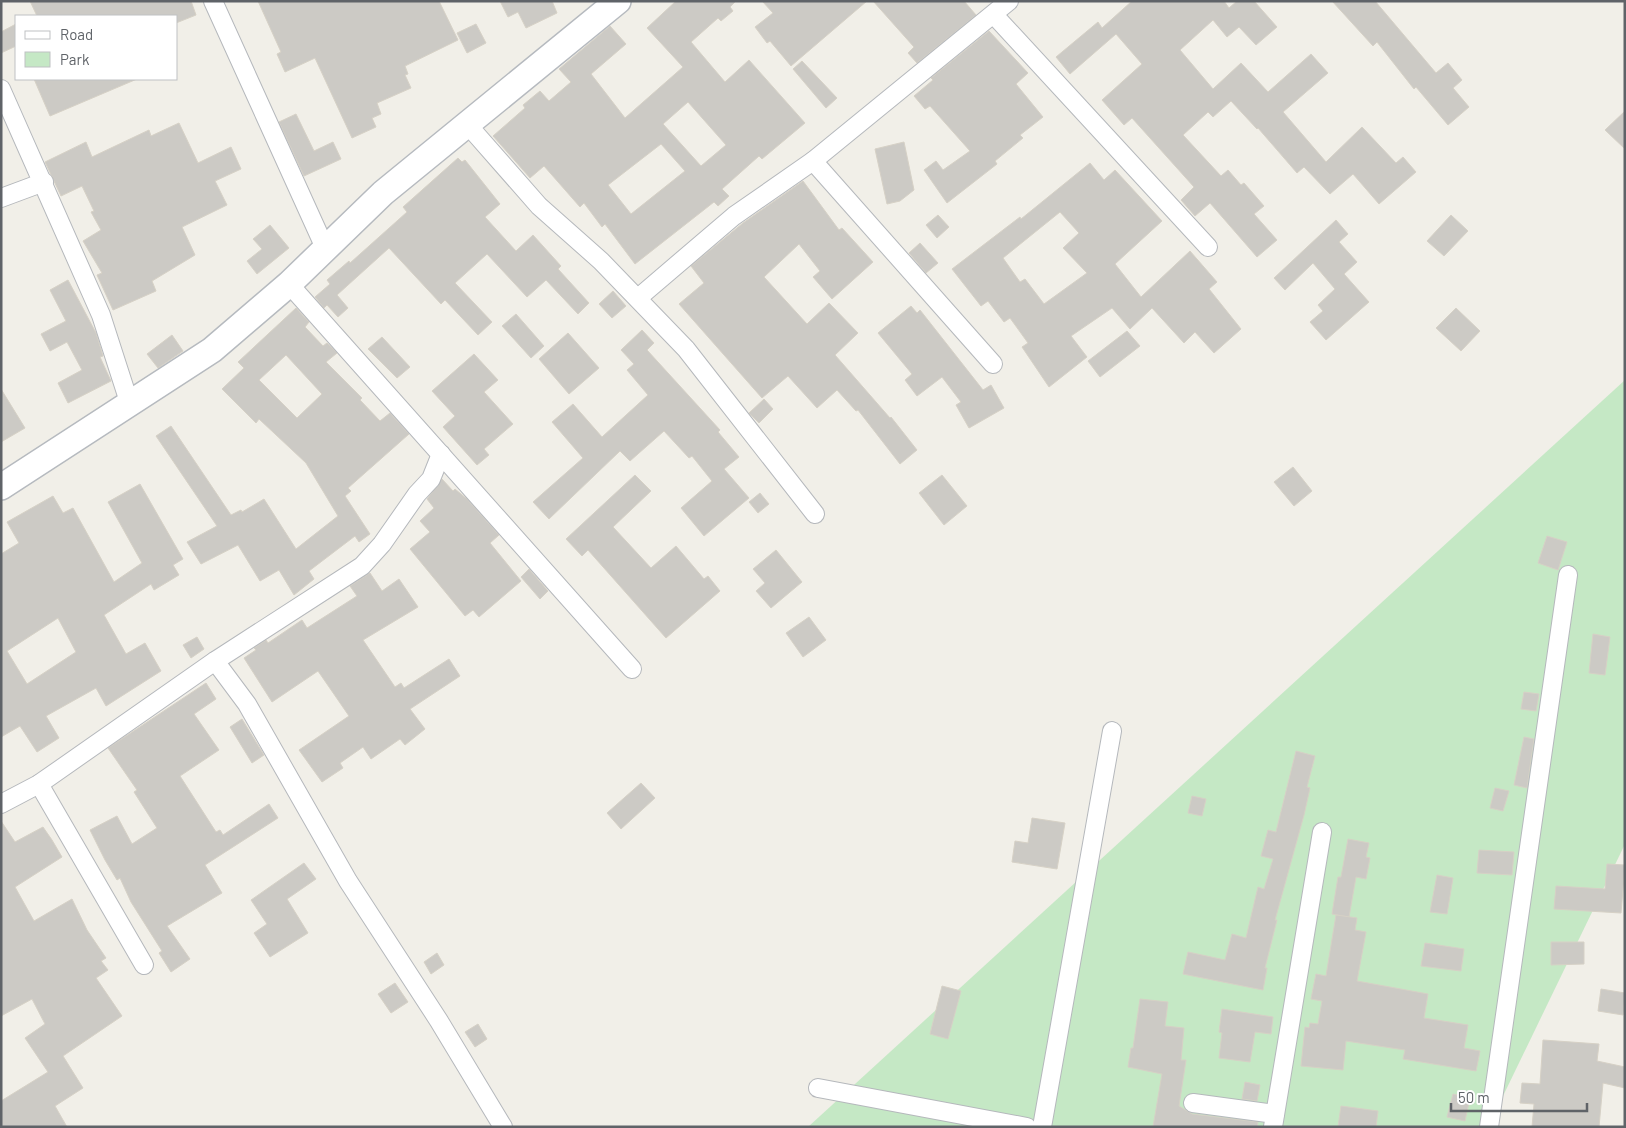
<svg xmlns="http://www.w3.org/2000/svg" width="1626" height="1128" viewBox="0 0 1626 1128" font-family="Barlow,sans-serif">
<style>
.green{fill:#c5e8c5}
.building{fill:#cccac5;stroke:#d6d1c6;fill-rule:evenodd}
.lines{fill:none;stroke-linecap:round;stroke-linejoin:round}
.street-casing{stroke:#b5b8bc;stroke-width:20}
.secondary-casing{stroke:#b6babf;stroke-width:28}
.street{stroke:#fff;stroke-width:18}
.secondary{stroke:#fff;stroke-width:25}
</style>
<rect width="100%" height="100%" fill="#f1efe8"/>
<polygon class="green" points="1625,380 1625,844 1488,1127 808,1127"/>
<g class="building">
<polygon points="30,1 191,1 196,15 176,23 176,16 37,16"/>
<polygon points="258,1 439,1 458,40 405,66 408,74 405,75 411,88 377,103 381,114 372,118 376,127 352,138 315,58 285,72 277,54 281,52"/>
<polygon points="500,1 552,1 557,13 526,28 518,12 508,17"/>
<path d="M676,1H736L730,7L733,11L721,21L718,18L691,42L725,82L749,60L805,123L762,159L759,156L722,189L729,196L718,206L714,202L635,264L605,224L602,227L584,203L580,207L544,166L530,178L493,136L525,108L523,105L540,91L549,101L571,82L559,69L610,26L626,44L591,74L625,118L683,67L647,28ZM688,102L726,145L701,166L663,124ZM661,144L685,171L631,214L608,185Z"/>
<polygon points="762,1 867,1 791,66 770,41 767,43 755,27 773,13"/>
<polygon points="873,1 964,1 976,15 917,63 908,53 914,47"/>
<polygon points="1132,1 1224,1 1229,8 1237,1 1254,1 1277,27 1256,45 1239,27 1227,37 1213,20 1180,50 1213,89 1241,63 1268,92 1311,54 1328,73 1283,112 1326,162 1362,127 1396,163 1403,157 1416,172 1379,204 1353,174 1330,194 1304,167 1297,173 1258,128 1257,129 1231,101 1213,117 1208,112 1183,135 1221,176 1228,170 1241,185 1244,183 1264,206 1254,214 1277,240 1257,257 1210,203 1195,216 1181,200 1194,187 1132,118 1124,125 1102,100 1142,64 1116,34 1070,74 1056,57 1098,22 1102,28"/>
<polygon points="1332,1 1375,1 1436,73 1448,63 1462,80 1453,88 1469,107 1448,125 1416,87 1414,89 1377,42 1373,46"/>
<polygon points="16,24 16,46 1,53 1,32"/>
<polygon points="476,24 486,43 467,53 457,33"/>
<polygon points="989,31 1028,73 1016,84 1043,117 1020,135 1023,138 995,161 997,164 947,203 924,170 936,161 943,170 970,151 930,106 925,109 914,96 933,80 931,78"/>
<polygon points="802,61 837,98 826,108 793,69"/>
<polygon points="34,79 137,79 50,116"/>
<polygon points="1625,111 1625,149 1605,130"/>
<polygon points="296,114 314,151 333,142 341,159 304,176 279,122"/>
<polygon points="179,123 198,163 231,147 241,169 215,181 227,205 182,227 195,255 152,281 156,291 113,310 97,275 102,273 83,241 101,230 91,212 94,211 82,186 61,196 45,162 86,142 92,157 149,130 151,136"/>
<polygon points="904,142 914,190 900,201 887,204 875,149"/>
<polygon points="458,158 462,162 465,160 500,204 485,217 516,251 533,235 561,266 558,269 589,303 578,314 546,280 527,297 487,254 455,283 492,322 478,335 445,300 441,304 389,248 337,295 348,308 338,317 327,305 324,308 315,297 330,284 327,280 349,261 350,263 407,212 403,207"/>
<path d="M1090,163L1104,180L1115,170L1162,221L1115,264L1141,297L1190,251L1217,282L1209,289L1241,329L1214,353L1195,332L1184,343L1152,308L1130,329L1112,308L1071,336L1087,357L1049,387L1022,347L1028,343L1010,318L1004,322L988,301L981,306L952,269L1020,217L1021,219ZM1060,212L1079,233L1063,248L1087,273L1044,304L1025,279L1020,282L1003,258Z"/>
<polygon points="803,181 839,230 842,228 873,262 832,299 813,277 820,271 799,244 764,277 807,324 829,303 858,333 835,355 890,418 891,417 917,450 900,464 858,410 856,411 837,390 817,408 788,376 762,398 679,304 704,283 691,266 743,223"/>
<polygon points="938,215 949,227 937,238 926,225"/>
<polygon points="1451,215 1468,231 1444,256 1427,241"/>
<polygon points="1336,220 1348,234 1339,242 1357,262 1344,274 1369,302 1326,340 1310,322 1323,311 1318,305 1335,289 1313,263 1285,290 1274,278"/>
<polygon points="270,225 289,248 257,274 247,261 262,249 253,239"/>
<polygon points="920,243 938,263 926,273 909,253"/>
<polygon points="68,280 96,333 103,356 100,357 111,381 68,403 58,383 82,370 67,342 50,351 41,334 66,321 50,290"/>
<polygon points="613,291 626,306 612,318 599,304"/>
<polygon points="911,306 917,313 920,310 983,390 991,385 1004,408 969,428 956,405 961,402 942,377 917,396 905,380 912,374 878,333"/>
<path d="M296,308L309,322L305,327L323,346L327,343L337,353L326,362L362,398L360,400L380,421L390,413L409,434L348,488L351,491L345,496L370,534L359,542L355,536L309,571L314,579L294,595L279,570L260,581L238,545L201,564L187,542L217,526L156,436L171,426L231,515L241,510L242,512L264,499L296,549L338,516L306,463L259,419L256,423L222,389L244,368L238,362ZM286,355L322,394L297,418L259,380Z"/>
<polygon points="1456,308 1480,331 1461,351 1436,328"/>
<polygon points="516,314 544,346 531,358 502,326"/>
<polygon points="642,330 654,343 647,350 720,430 718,432 739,457 724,469 749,498 704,536 681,508 712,481 692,456 689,458 664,431 630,461 620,451 549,519 533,502 583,458 552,422 573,404 602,437 648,395 627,370 634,364 621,350"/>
<polygon points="1127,331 1140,346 1100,377 1088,361"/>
<polygon points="568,333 599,368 569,394 539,359"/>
<polygon points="172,335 183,351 158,368 147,354"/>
<polygon points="382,337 410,367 397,378 368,349"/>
<polygon points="474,354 498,380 484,392 513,424 484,449 489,455 477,465 443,427 455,416 432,391"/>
<polygon points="1,389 25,428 1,442"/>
<polygon points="764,399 773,409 759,423 749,413"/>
<polygon points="1293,467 1312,491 1294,506 1274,482"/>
<polygon points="635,475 651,491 613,527 651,568 676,546 704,579 708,576 720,591 666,638 588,550 582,556 566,539"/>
<polygon points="942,475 967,506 944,525 919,493"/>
<polygon points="442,479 453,491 455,489 467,499 499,535 490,543 521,581 479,617 473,610 465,616 410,549 430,532 420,521 434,508 427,499"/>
<path d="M140,484L183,559L173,565L179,575L154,590L151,584L104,615L126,654L145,643L161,671L106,706L96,688L46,716L59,738L37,752L20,726L1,737V554L19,543L7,522L53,496L63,513L73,508L114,582L142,563L108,502ZM58,618L76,652L27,684L7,651Z"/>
<polygon points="760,493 769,504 758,513 749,502"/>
<polygon points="1547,536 1567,542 1558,570 1538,563"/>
<polygon points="776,550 802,582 771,608 756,591 765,583 753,569"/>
<polygon points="529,569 548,591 540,599 521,577"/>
<polygon points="370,573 382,591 399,579 418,607 363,640 395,687 401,683 404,688 449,659 460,676 410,709 425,729 405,745 400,739 371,759 363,747 340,763 343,768 322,782 299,750 349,716 318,671 272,702 244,658 256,650 254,648 266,640 268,643 302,620 307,628 357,596 350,586"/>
<polygon points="809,617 826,640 803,657 786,633"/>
<polygon points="1593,634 1610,637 1605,675 1589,673"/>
<polygon points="197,637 204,649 191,658 183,645"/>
<polygon points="206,683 216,699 194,714 219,750 180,776 216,832 220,830 223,835 269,804 278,818 205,865 222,893 167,926 190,959 171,972 159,953 162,951 131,902 120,878 117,880 105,860 90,830 117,816 132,844 157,828 134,792 137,790 108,748"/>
<polygon points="1524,692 1539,694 1536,711 1521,709"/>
<polygon points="242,719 264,755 252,763 230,727"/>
<polygon points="1524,737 1534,739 1527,788 1514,785"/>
<polygon points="1296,751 1315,756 1307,787 1310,788 1304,815 1275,920 1277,920 1265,968 1267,968 1263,990 1183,974 1188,952 1225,960 1232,934 1246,938 1258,887 1264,889 1273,859 1261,856 1268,830 1276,832"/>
<polygon points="641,783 655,798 621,829 607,813"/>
<polygon points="1495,788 1509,791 1503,811 1490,808"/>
<polygon points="1192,796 1206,799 1202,816 1188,813"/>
<polygon points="1032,818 1065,823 1057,869 1012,862 1015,841 1028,843"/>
<polygon points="1,821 15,842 43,827 52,840 62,857 15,887 34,921 72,899 87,930 106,958 101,961 108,970 96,978 122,1016 63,1056 83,1088 55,1106 67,1127 1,1127 1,1101 48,1072 25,1038 45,1024 32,999 1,1016"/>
<polygon points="1348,839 1369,843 1366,857 1370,858 1366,879 1356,877 1349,917 1332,914 1338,877 1341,877"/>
<polygon points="1479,850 1514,852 1512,875 1477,873"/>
<polygon points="304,863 316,879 287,899 308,933 270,957 254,933 267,924 251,900"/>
<polygon points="1607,864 1625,865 1621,913 1554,909 1556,886 1605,889"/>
<polygon points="1437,875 1453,878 1447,914 1430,912"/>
<polygon points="1336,915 1357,918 1355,930 1366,932 1357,981 1428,994 1424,1018 1468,1025 1464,1048 1480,1051 1476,1071 1403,1059 1405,1050 1346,1041 1343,1070 1301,1066 1305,1027 1309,1028 1310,1023 1318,1024 1322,1001 1311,999 1316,974 1326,976"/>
<polygon points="1551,942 1584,942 1584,964 1551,965"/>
<polygon points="1425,943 1464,949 1461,971 1421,966"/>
<polygon points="437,953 444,965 431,974 424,962"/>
<polygon points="395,983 408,1002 391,1013 378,994"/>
<polygon points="942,986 961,991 948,1039 930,1034"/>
<polygon points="1601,989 1625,993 1623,1015 1598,1011"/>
<polygon points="1140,999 1168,1002 1165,1026 1184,1028 1181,1060 1186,1060 1179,1106 1192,1114 1258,1122 1257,1127 1153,1127 1162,1074 1128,1067 1131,1048 1133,1048"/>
<polygon points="1222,1009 1273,1017 1271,1034 1255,1032 1250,1062 1219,1058 1222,1033 1219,1032"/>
<polygon points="478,1024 487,1039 475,1047 465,1032"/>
<polygon points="1543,1040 1599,1044 1597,1061 1625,1067 1625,1088 1603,1083 1599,1127 1532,1127 1534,1104 1520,1103 1522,1083 1540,1084"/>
<polygon points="1245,1082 1260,1085 1257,1101 1242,1099"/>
<polygon points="1453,1094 1470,1098 1465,1121 1447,1117"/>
<polygon points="1341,1106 1378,1111 1376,1127 1338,1127"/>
</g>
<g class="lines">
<defs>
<g id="street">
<polyline points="213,1 325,248"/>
<polyline points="994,15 1208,247"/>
<polyline points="1,89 101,315 130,405"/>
<polyline points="467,124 539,206 601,261 686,349 815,514"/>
<polyline points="813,161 993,364"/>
<polyline points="1,198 44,182"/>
<polyline points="289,284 632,669"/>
<polyline points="638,298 734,216 813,161 1009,1"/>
<polyline points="215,661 247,704 348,881 439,1021 503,1127"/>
<polyline points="39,784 144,965"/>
<polyline points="1,804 39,784 215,661 362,566 382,544 417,494 431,479 441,454"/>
<polyline points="818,1088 1027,1127"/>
<polyline points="1193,1103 1275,1114"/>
<polyline points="1042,1127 1112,731"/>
<polyline points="1273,1127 1322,832"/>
<polyline points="1489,1127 1568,575"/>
</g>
<polyline id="secondary" points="1,487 212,350 289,284 383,193 618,1"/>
</defs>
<use href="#street" class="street-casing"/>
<use href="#secondary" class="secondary-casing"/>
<use href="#street" class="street"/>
<use href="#secondary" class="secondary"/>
</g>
<rect width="1626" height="1128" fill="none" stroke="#5f6368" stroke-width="5"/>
<rect x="15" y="15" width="162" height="65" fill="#ffffff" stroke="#bfc1c3"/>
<rect x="25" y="31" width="25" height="8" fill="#ffffff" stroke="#bfc1c3"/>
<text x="60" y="40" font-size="15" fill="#5f6368">Road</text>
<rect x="25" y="52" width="25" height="15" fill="#c5e8c5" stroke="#bfc1c3"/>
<text x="60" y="65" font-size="15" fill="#5f6368">Park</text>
<path d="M1451 1103v8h136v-8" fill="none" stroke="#5f6368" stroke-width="2.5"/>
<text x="1458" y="1103" font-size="15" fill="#5f6368" stroke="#ffffff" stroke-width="4" paint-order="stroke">50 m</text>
</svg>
